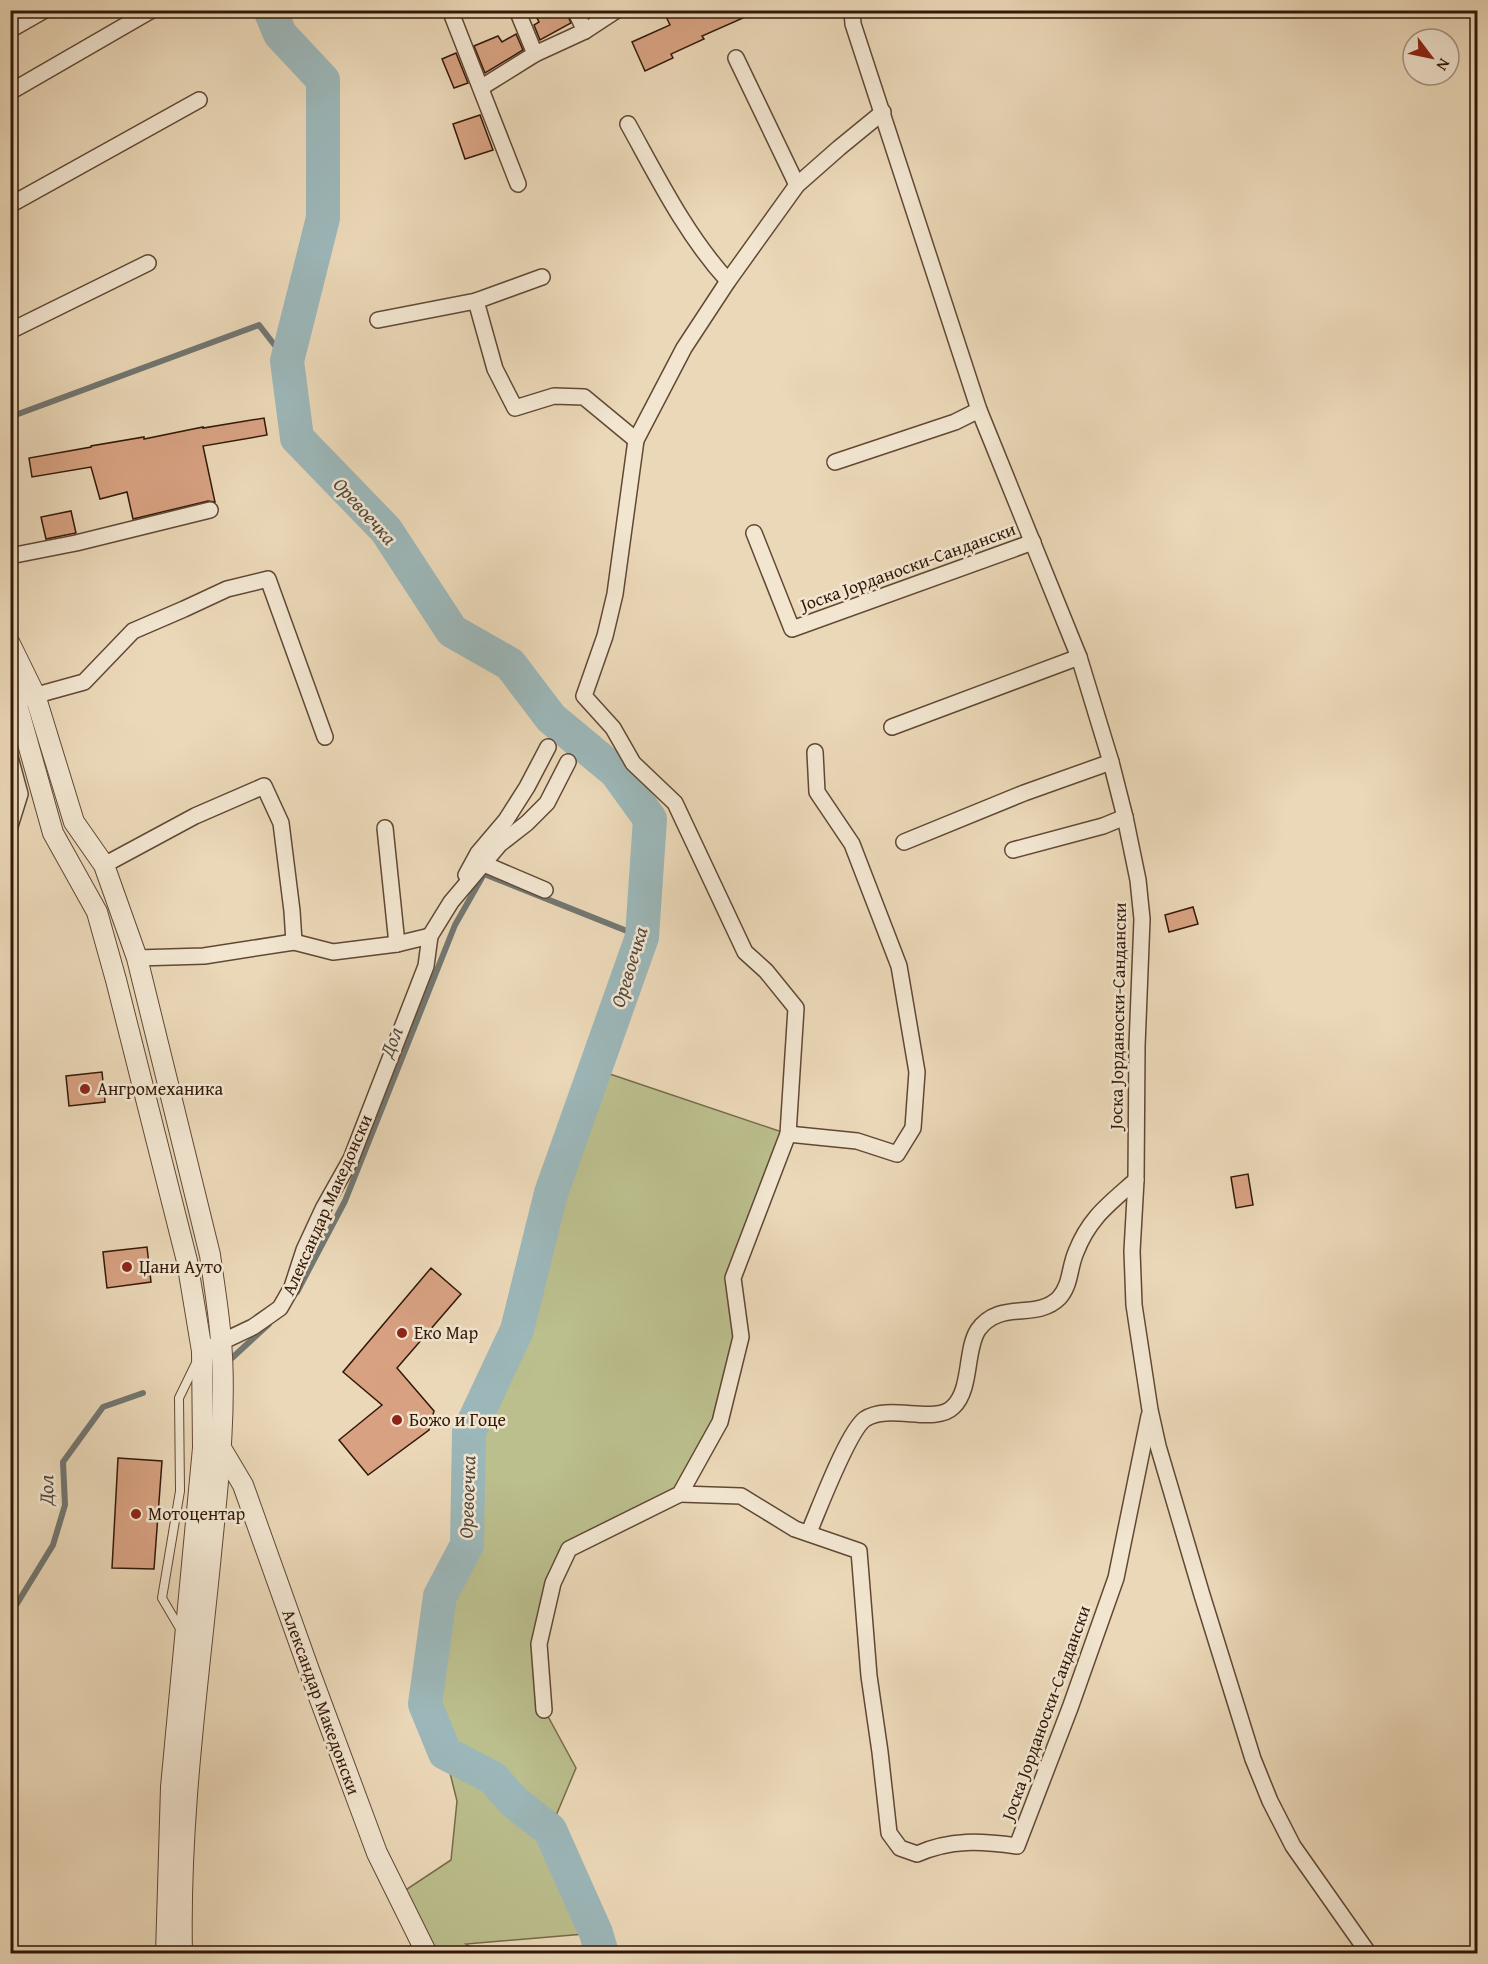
<svg xmlns="http://www.w3.org/2000/svg" width="1488" height="1964" viewBox="0 0 1488 1964" font-family="'Gentium Book Plus',serif">
<style>
.green{fill:#bbbe8d;stroke:#776b4a;stroke-width:1.5}
.lines{fill:none;stroke-linecap:round;stroke-linejoin:round}
.stream{stroke:#727772;stroke-width:6}
.river{stroke:#9cb7b9;stroke-width:34}
.building{fill:#d8a282;stroke:#331808;stroke-width:1.5}
.service-casing{stroke:#614834;stroke-width:10}
.minor-casing{stroke:#614834;stroke-width:18}
.tertiary-casing{stroke:#614834;stroke-width:22}
.service{stroke:#f2e6d1;stroke-width:8}
.minor{stroke:#f2e6d1;stroke-width:15}
.tertiary{stroke:#f2e6d1;stroke-width:20}
.poi-dot{fill:#8f2418;stroke:#f2e6d1;stroke-width:2}
.labels{text-anchor:middle;stroke-width:5;stroke-linejoin:round;paint-order:stroke}
.street-label{font-size:18px;fill:#331808;stroke:#f2e6d1}
.poi-label{font-size:18px;fill:#331808;stroke:#f2e6d1;text-anchor:start}
.water-label{font-size:20px;font-style:italic;fill:#52483d;stroke:#f2e6d1}
</style>
<rect width="100%" height="100%" fill="#ebd8b8"/>
<filter id="stains"><feTurbulence type="fractalNoise" baseFrequency=".00333" numOctaves="4"/><feColorMatrix values="0 0 0 0 .2 0 0 0 0 .09 0 0 0 0 .02 0 0 0 .5 -.17"/></filter>
<radialGradient id="worn" r=".72"><stop offset=".6" stop-color="#630" stop-opacity="0"/><stop offset="1" stop-color="#630" stop-opacity=".3"/></radialGradient>
<polygon class="green" points="595,1069 788,1134 733,1278 741,1337 720,1422 680,1494 569,1549 539,1644 544,1709 576,1768 550,1830 596,1933 466,1944 479,1953 427,1953 398,1895 451,1860 457,1801 445,1753 425,1704 440,1596 467,1545 469,1432 517,1330 551,1193"/>
<g class="lines">
<g class="stream">
<polyline points="10,417 259,325 287,361"/>
<polyline points="297,1292 345,1201 455,925 484,874 642,937"/>
<polyline points="232,1358 269,1324"/>
<polyline points="10,1615 53,1545 65,1505 63,1462 103,1407 143,1393"/>
</g>
<polyline class="river" points="270,10 280,34 323,80 323,218 287,361 297,438 386,530 452,631 510,664 551,718 616,772 650,819 642,937 551,1193 517,1330 469,1432 467,1545 440,1596 425,1704 445,1753 493,1778 514,1802 550,1830 596,1933 602,1954"/>
</g>
<g class="building">
<polygon points="533,10 565,10 571,23 540,40 534,25 539,22"/>
<polygon points="663,10 761,10 702,36 704,39 671,54 673,58 645,71 632,42 670,25"/>
<polygon points="516,34 523,50 485,73 474,46 498,36 502,42"/>
<polygon points="456,53 468,83 454,88 442,59"/>
<polygon points="480,115 493,150 465,159 453,124"/>
<polygon points="264,418 267,435 203,446 215,502 208,501 133,519 127,492 100,499 91,467 32,477 29,458 91,447 91,446 144,437 144,439 203,427 203,428"/>
<polygon points="71,511 76,533 46,539 41,517"/>
<polygon points="1193,907 1198,924 1169,932 1165,915"/>
<polygon points="102,1072 105,1102 69,1106 66,1076"/>
<polygon points="1248,1174 1253,1205 1236,1208 1231,1177"/>
<polygon points="147,1247 151,1282 107,1288 103,1252"/>
<polygon points="431,1268 461,1294 397,1368 434,1411 429,1430 368,1475 339,1440 382,1405 343,1372"/>
<polygon points="118,1458 162,1461 154,1569 112,1568"/>
</g>
<g class="lines">
<defs>
<polyline id="service" points="182,1632 162,1598 180,1491 179,1398 196,1363"/>
<g id="minor">
<polyline points="450,10 518,184"/>
<polyline points="517,10 535,54"/>
<polyline points="575,10 585,31"/>
<polyline points="852,10 853,24 979,410 1079,657 1111,762 1125,817 1138,880 1142,919 1137,1046 1136,1180 1132,1251 1134,1305 1150,1410 1158,1446 1202,1595 1253,1759 1270,1801 1293,1846 1369,1954"/>
<polyline points="10,30 45,10"/>
<polyline points="736,58 797,185"/>
<polyline points="482,87 535,54 585,31 617,10"/>
<polyline points="10,92 152,10"/>
<path d="M628,124C658,178 686,235 728,281"/>
<polyline points="10,205 199,100"/>
<polyline points="476,301 495,369 515,408 554,396 584,397 636,440"/>
<polyline points="378,320 476,301 542,277"/>
<polyline points="10,331 148,263"/>
<polyline points="835,462 955,422 979,410"/>
<polyline points="754,533 792,629 1033,542"/>
<polyline points="10,556 76,543 210,510"/>
<polyline points="26,698 84,682 133,631 184,609 227,589 268,579 325,737"/>
<polyline points="892,727 1079,657"/>
<polyline points="10,757 20,794 10,826"/>
<polyline points="385,828 397,944"/>
<polyline points="904,842 1024,793 1111,762"/>
<polyline points="1013,850 1103,826 1125,817"/>
<polyline points="484,864 545,890"/>
<polyline points="104,865 195,816 264,786 281,823 292,911 294,942"/>
<polyline points="466,875 478,853 506,820 527,787 548,747"/>
<polyline points="137,958 204,956 294,942 333,952 397,944 430,936"/>
<polyline points="788,1134 857,1141 897,1154 913,1128 917,1072 899,966 852,844 817,792 815,752"/>
<polyline points="213,1346 253,1327 280,1308 292,1287 304,1250 323,1209 351,1159 426,966 430,936 451,902 500,844 527,823 547,803 568,762"/>
<path d="M680,1494L741,1496L795,1529L859,1551L869,1676L880,1752L889,1833L900,1848L917,1854C951,1839 981,1841 1017,1846L1070,1708L1116,1578L1149,1416"/>
<path d="M809,1532C819,1509 848,1431 865,1419C889,1403 935,1425 953,1407C972,1389 965,1350 978,1330C1000,1299 1036,1321 1059,1298C1071,1285 1069,1268 1076,1252C1089,1218 1109,1204 1136,1180"/>
<polyline points="544,1710 539,1644 553,1583 569,1549 680,1494 720,1422 741,1337 733,1278 788,1134 796,1008 766,971 745,952 675,803 633,763 613,728 584,696 605,636 615,594 636,440 684,348 728,281 797,185 839,148 883,112"/>
</g>
<g id="tertiary">
<path d="M10,644L35,695L74,822L104,865L137,958L210,1255C214,1284 219,1313 221,1341C227,1414 217,1491 210,1564C197,1693 179,1823 182,1954"/>
<polyline points="12,657 16,701 53,833 97,912 116,980 187,1261 202,1351 203,1448 171,1787 166,1954"/>
<polyline points="221,1448 243,1485 309,1670 377,1853 427,1954"/>
</g>
</defs>
<use href="#service" class="service-casing"/>
<use href="#minor" class="minor-casing"/>
<use href="#tertiary" class="tertiary-casing"/>
<use href="#service" class="service"/>
<use href="#minor" class="minor"/>
<use href="#tertiary" class="tertiary"/>
</g>
<g class="poi-dot">
<circle cx="85" cy="1089" r="6"/>
<circle cx="127" cy="1267" r="6"/>
<circle cx="402" cy="1333" r="6"/>
<circle cx="397" cy="1420" r="6"/>
<circle cx="136" cy="1514" r="6"/>
</g>
<g class="labels">
<g class="street-label">
<text transform="translate(908 567) rotate(-20)" y="6">Јоска Јорданоски-Сандански</text>
<text transform="translate(1118 1016) rotate(-89)" y="6">Јоска Јорданоски-Сандански</text>
<text transform="translate(327 1205) rotate(-66)" y="6">Александар Македонски</text>
<text transform="translate(321 1702) rotate(70)" y="6">Александар Македонски</text>
<text transform="translate(1046 1713) rotate(-70)" y="6">Јоска Јорданоски-Сандански</text>
</g>
<g class="poi-label">
<text x="97" y="1095">Ангромеханика</text>
<text x="139" y="1273">Џани Ауто</text>
<text x="414" y="1339">Еко Мар</text>
<text x="409" y="1426">Божо и Гоце</text>
<text x="148" y="1520">Мотоцентар</text>
</g>
<g class="water-label">
<text transform="translate(365 511) rotate(48)" y="7">Оревоечка</text>
<text transform="translate(629 967) rotate(-73)" y="7">Оревоечка</text>
<text transform="translate(391 1042) rotate(-68)" y="7">Дол</text>
<text transform="translate(46 1490) rotate(-89)" y="7">Дол</text>
<text transform="translate(467 1497) rotate(-88)" y="7">Оревоечка</text>
</g>
</g>
<rect width="1488" height="1964" fill="none" stroke="#ebd8b8" stroke-width="36"/>
<rect x="12" y="12" width="1464" height="1940" fill="none" stroke="#331808" stroke-width="3"/>
<rect x="18" y="18" width="1452" height="1928" fill="none" stroke="#331808" stroke-width="1.5"/>
<g transform="translate(1431 57) rotate(122)"><circle r="28" fill="#f2e6d1" stroke="#a69481" stroke-width="1.5"/>
<path d="M0-4.5L10 22L0 15L-10 22Z" fill="#8f2418"/>
<text y="-9" font-size="16" font-weight="bold" text-anchor="middle" fill="#331808">N</text>
</g>
<rect width="100%" height="100%" filter="url(#stains)"/>
<rect width="100%" height="100%" fill="url(#worn)"/>
</svg>
